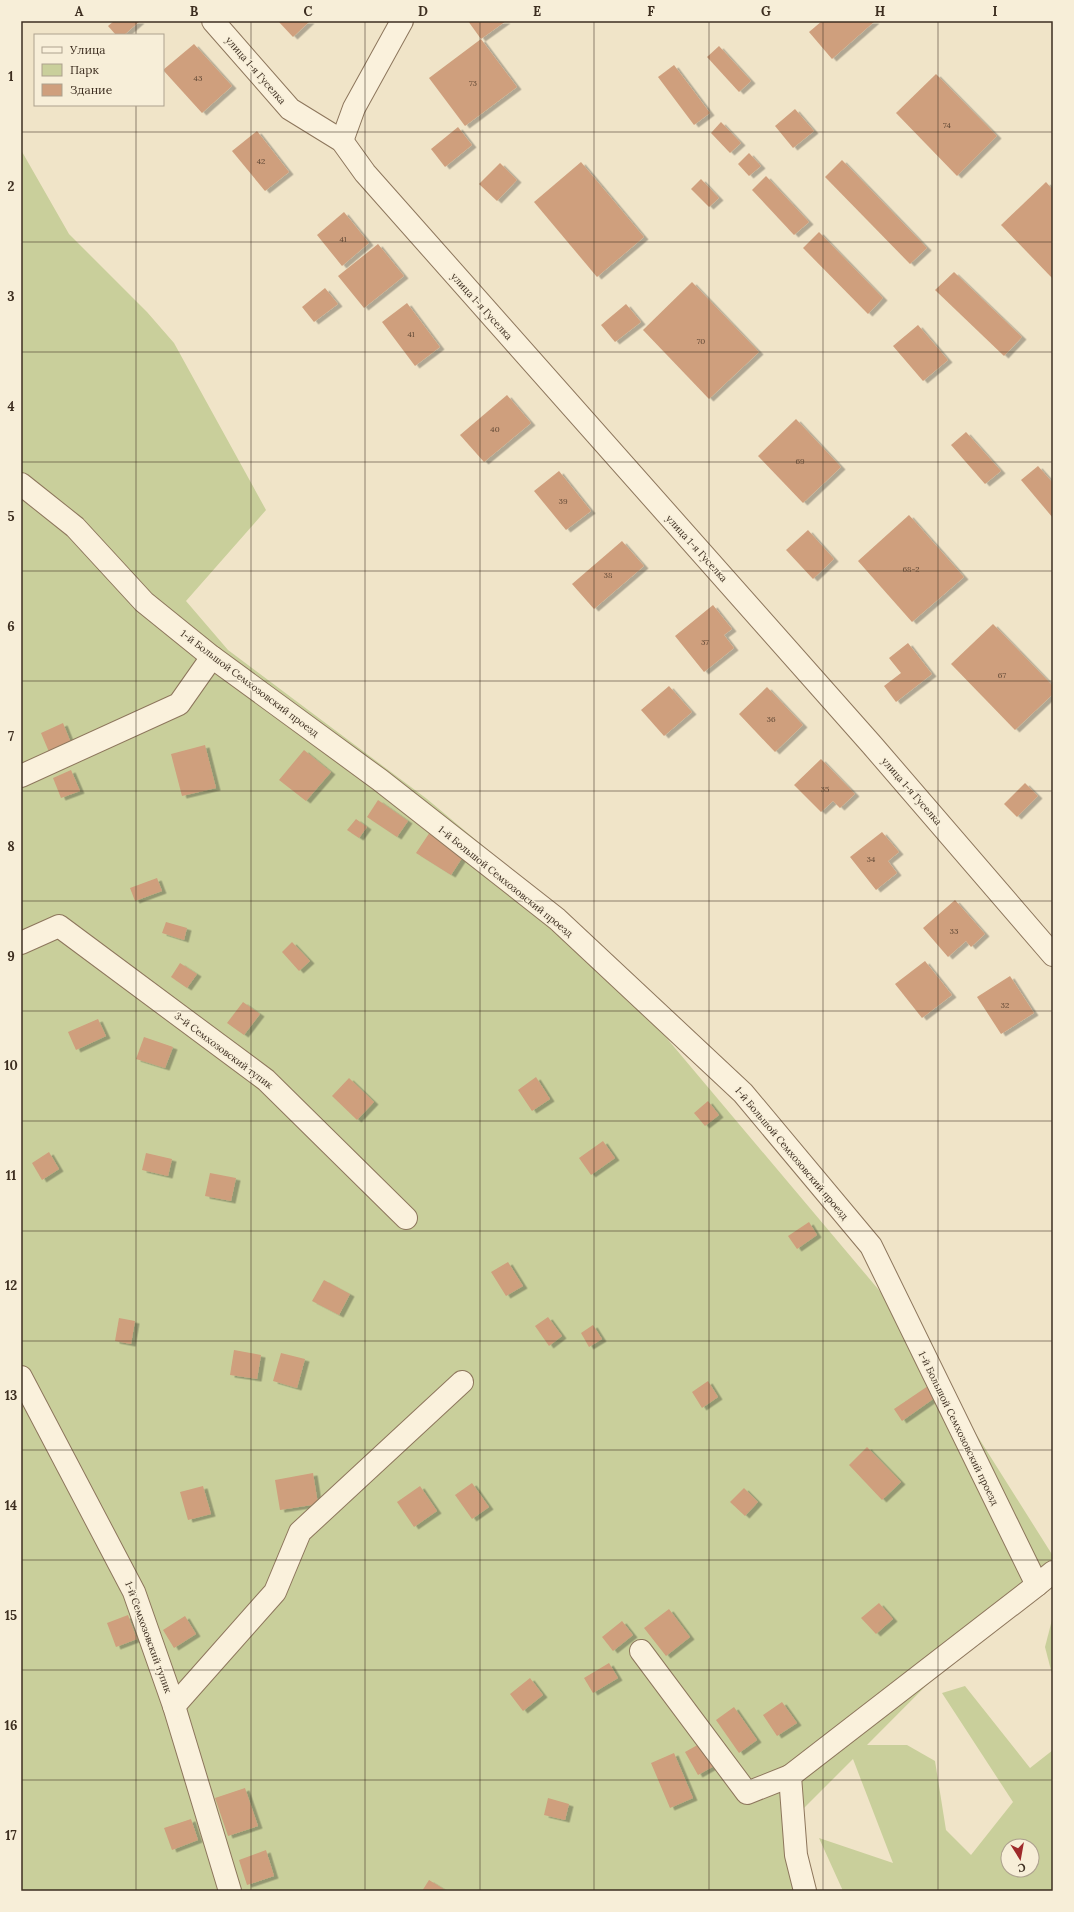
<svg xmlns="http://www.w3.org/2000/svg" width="1074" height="1912" viewBox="0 0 1074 1912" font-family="Lora,serif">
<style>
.green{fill:#c9cf9b;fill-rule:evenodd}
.building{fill:#cf9f7d;filter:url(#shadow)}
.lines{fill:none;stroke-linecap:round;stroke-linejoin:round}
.minor-casing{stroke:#8d765c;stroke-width:24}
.minor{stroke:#faf1dc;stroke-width:22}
.grid{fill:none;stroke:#3d2e20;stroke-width:1;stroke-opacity:0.55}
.labels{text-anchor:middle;stroke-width:3;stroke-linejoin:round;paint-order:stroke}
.number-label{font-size:8px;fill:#624a37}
.street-label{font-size:10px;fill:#3d2e20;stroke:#f7eed8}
.neatline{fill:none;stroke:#3d2e20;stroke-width:1.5}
.grid-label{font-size:13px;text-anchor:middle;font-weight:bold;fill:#3d2e20}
</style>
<defs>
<filter id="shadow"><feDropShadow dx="4.5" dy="2.5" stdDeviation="0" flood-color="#0004"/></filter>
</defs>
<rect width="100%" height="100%" fill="#f0e4c8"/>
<g class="green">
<path d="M21,150L69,234L147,312L174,343L266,510L186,601L228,650L427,799L557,908L905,1321L1053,1556V1558L867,1745H907L935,1761L946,1830L971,1855L1013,1802L942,1693L965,1686L1030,1768L1053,1750V1891H843L819,1838L893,1863L853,1759L784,1828L793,1891H21ZM1008,1846H1032V1870H1008Z"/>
<polygon points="1053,1616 1053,1678 1045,1647"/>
</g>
<g class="building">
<polygon points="114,21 140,21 124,35 116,35 108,26"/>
<polygon points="278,21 310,21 293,37"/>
<polygon points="468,21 506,21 481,39 517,87 465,126 429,78 481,39"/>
<polygon points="822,21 875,21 832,59 809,32"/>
<polygon points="194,44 232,86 202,113 163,70"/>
<polygon points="719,46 751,81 739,92 707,57"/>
<polygon points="674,65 710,113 694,125 658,77"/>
<polygon points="936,74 997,136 957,176 896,113"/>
<polygon points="795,109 814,131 793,148 775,126"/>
<polygon points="721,122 741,143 730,153 711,133"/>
<polygon points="458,127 472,145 445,167 431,149"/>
<polygon points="257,131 289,172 265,191 232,151"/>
<polygon points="749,153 761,166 749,176 738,164"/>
<polygon points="842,160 927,248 910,264 825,177"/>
<polygon points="581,162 644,237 597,277 534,202"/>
<polygon points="500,163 517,180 497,201 479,184"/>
<polygon points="766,176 809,222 794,235 752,190"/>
<polygon points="701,179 719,198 709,207 691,189"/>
<polygon points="1046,182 1053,190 1053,279 1001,225"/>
<polygon points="344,212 369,243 342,266 317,235"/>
<polygon points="819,232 883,298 868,314 803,248"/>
<polygon points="378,244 404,276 364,308 338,276"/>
<polygon points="954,272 1022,337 1004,356 935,290"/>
<polygon points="692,282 759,352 709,399 643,330"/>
<polygon points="325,288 338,304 314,322 302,307"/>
<polygon points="407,303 440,347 415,366 382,322"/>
<polygon points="626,304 641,322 615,342 601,325"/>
<polygon points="918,325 948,360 923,381 893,346"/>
<polygon points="507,395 531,423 484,462 460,435"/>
<polygon points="796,419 841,467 803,503 758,456"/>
<polygon points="966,432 1001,471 985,484 951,445"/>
<polygon points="1038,466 1053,483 1053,518 1021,480"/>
<polygon points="559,471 591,511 566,530 534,491"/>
<polygon points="909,515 964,577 912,622 858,561"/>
<polygon points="808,530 834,559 813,579 786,550"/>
<polygon points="622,541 644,566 594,609 572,584"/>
<polygon points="713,605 732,629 724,635 734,648 704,672 675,636"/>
<polygon points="993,624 1053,686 1053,694 1015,730 951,664"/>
<polygon points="908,643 932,674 896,702 884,686 901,673 889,658"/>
<polygon points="669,686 692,712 664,736 641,710"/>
<polygon points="767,687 803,725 775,752 739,714"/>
<polygon points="63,723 71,743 49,752 41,733"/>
<polygon points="205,745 216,788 182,796 171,754"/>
<polygon points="304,750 331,772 306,801 279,780"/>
<polygon points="821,759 855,794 840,808 833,801 821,812 794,785"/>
<polygon points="71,770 80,791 61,798 53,778"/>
<polygon points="1025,783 1038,796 1017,817 1004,804"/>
<polygon points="378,800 408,821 397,837 367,817"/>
<polygon points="356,819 367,827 359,838 347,830"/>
<polygon points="430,832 464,855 451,875 416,853"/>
<polygon points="882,832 899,852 888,861 897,873 876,890 850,857"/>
<polygon points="157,878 162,891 135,901 130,888"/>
<polygon points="955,900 985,934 971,947 966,941 948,957 923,928"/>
<polygon points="166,922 187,928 184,940 162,933"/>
<polygon points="292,942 310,961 299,971 282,952"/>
<polygon points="925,961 952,995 922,1018 895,984"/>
<polygon points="180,963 197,974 187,988 171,977"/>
<polygon points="1010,976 1034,1013 1001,1034 977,997"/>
<polygon points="243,1002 260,1014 244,1035 227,1023"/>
<polygon points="98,1019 106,1036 76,1050 68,1032"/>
<polygon points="144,1037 173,1047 165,1068 136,1059"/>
<polygon points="536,1077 550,1099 532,1111 518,1090"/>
<polygon points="349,1078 374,1102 357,1120 332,1096"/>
<polygon points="708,1101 719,1115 705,1126 694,1113"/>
<polygon points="603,1141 615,1158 591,1175 579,1158"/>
<polygon points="49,1152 59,1169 42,1180 32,1163"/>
<polygon points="146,1153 172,1159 168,1176 142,1170"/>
<polygon points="210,1173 236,1178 231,1201 205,1196"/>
<polygon points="809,1222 817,1235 797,1249 788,1236"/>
<polygon points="508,1262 523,1286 506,1296 491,1272"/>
<polygon points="324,1280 350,1294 339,1315 312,1301"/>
<polygon points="548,1317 562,1336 549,1346 535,1326"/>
<polygon points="119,1318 135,1321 131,1344 115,1341"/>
<polygon points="593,1325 602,1339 589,1347 581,1333"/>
<polygon points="234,1350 261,1355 257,1379 230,1375"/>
<polygon points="281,1353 305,1359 297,1388 273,1381"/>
<polygon points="708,1381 718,1397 702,1408 692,1392"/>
<polygon points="928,1386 936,1397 902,1421 894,1409"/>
<polygon points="867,1447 901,1482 882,1500 849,1465"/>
<polygon points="313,1473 318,1504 280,1510 275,1480"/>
<polygon points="472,1483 489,1507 472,1519 455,1495"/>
<polygon points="203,1486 211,1514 188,1520 180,1492"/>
<polygon points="420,1486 437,1511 414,1527 397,1502"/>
<polygon points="744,1488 758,1502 745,1516 730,1502"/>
<polygon points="879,1603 893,1619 876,1634 861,1618"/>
<polygon points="669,1609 690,1637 666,1656 644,1628"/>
<polygon points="128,1615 137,1639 116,1647 107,1623"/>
<polygon points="185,1616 196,1634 174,1648 163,1630"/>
<polygon points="622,1621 633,1635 613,1651 602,1637"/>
<polygon points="609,1663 618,1678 593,1693 584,1678"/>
<polygon points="530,1678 543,1695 523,1711 510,1694"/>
<polygon points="782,1702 797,1723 777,1736 763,1715"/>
<polygon points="734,1707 757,1740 739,1753 716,1720"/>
<polygon points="701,1743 714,1766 698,1775 685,1752"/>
<polygon points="674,1753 693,1798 670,1808 651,1763"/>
<polygon points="245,1788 258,1826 228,1836 215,1798"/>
<polygon points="548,1798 569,1804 565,1820 544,1815"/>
<polygon points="191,1819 198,1840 172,1850 164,1828"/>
<polygon points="266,1850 274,1876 247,1885 239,1860"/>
<polygon points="429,1880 447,1891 422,1891"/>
</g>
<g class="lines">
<defs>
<g id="minor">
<polyline points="213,21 290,109 342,141 365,173 872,745 1053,955"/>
<polyline points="342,141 354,108 402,21"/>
<polyline points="21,484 75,527 144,602 212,657 380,780 557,919 743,1093 871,1246 1037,1585 790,1776 796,1855 805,1891"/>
<polyline points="21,776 179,704 212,657"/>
<polyline points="21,943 59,926 266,1080 406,1218"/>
<polyline points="21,1377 134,1592 174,1706 230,1891"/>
<polyline points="1037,1585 1053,1572"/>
<polyline points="641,1651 747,1793 790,1776"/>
<polyline points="174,1706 275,1592 300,1532 462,1382"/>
</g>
</defs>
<use href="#minor" class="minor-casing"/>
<use href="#minor" class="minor"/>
</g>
<path class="grid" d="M136,21V35M251,21V1891M365,21V1891M480,21V1891M594,21V1891M709,21V1891M823,21V1891M938,21V1891M136,105V1891M21,132H1053M21,242H1053M21,352H1053M21,462H1053M21,571H1053M21,681H1053M21,791H1053M21,901H1053M21,1011H1053M21,1121H1053M21,1231H1053M21,1341H1053M21,1450H1053M21,1560H1053M21,1670H1053M21,1780H1053"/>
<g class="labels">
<g class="number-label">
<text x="198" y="81">43</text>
<text x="473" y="86">73</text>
<text x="947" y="128">74</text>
<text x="261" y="164">42</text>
<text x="343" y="242">41</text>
<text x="411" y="337">41</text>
<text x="701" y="344">70</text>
<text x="495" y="432">40</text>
<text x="800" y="464">69</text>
<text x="563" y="504">39</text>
<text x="911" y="572">68-2</text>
<text x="608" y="578">38</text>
<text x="705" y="645">37</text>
<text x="1002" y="678">67</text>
<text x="771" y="722">36</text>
<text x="825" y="792">35</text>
<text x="871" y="862">34</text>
<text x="954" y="934">33</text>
<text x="1005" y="1008">32</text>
</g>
<g class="street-label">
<text transform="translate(256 70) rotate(49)" y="4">улица 1-я Гуселка</text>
<text transform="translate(482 306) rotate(48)" y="4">улица 1-я Гуселка</text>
<text transform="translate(697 548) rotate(48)" y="4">улица 1-я Гуселка</text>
<text transform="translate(250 683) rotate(37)" y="4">1-й Большой Семхозовский проезд</text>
<text transform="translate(912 791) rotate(49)" y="4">улица 1-я Гуселка</text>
<text transform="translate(506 881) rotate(39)" y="4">1-й Большой Семхозовский проезд</text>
<text transform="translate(224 1050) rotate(37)" y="4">3-й Семхозовский тупик</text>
<text transform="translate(792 1153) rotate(50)" y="4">1-й Большой Семхозовский проезд</text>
<text transform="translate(959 1428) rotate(64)" y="4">1-й Большой Семхозовский проезд</text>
<text transform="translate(149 1637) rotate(70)" y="4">1-й Семхозовский тупик</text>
</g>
</g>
<rect width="1074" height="1912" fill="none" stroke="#f7eed8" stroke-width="44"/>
<rect x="34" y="34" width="130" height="72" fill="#f7eed8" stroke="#ada18e"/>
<rect x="42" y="47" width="20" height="6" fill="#faf1dc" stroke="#ada18e"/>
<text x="70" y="54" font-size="12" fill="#3d2e20">Улица</text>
<rect x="42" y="64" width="20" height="12" fill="#c9cf9b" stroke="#ada18e"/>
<text x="70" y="74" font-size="12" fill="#3d2e20">Парк</text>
<rect x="42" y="84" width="20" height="12" fill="#cf9f7d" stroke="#ada18e"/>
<text x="70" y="94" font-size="12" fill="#3d2e20">Здание</text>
<g transform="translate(1020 1858) rotate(169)"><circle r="19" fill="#f7eed8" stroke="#ada18e"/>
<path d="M0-3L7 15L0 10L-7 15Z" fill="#9e2a2b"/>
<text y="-6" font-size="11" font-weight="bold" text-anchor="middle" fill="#3d2e20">С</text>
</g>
<rect x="22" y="22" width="1030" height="1868" class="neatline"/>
<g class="grid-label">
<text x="79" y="16">A</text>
<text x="194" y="16">B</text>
<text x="308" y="16">C</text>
<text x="423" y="16">D</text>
<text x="537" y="16">E</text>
<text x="651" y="16">F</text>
<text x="766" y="16">G</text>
<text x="880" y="16">H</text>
<text x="995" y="16">I</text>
<text x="11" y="81">1</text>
<text x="11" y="191">2</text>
<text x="11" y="301">3</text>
<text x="11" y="411">4</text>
<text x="11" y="521">5</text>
<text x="11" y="631">6</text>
<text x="11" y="741">7</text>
<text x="11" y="851">8</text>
<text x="11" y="961">9</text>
<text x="11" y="1070">10</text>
<text x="11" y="1180">11</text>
<text x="11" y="1290">12</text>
<text x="11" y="1400">13</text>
<text x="11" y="1510">14</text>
<text x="11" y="1620">15</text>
<text x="11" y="1730">16</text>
<text x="11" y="1840">17</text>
</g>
</svg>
